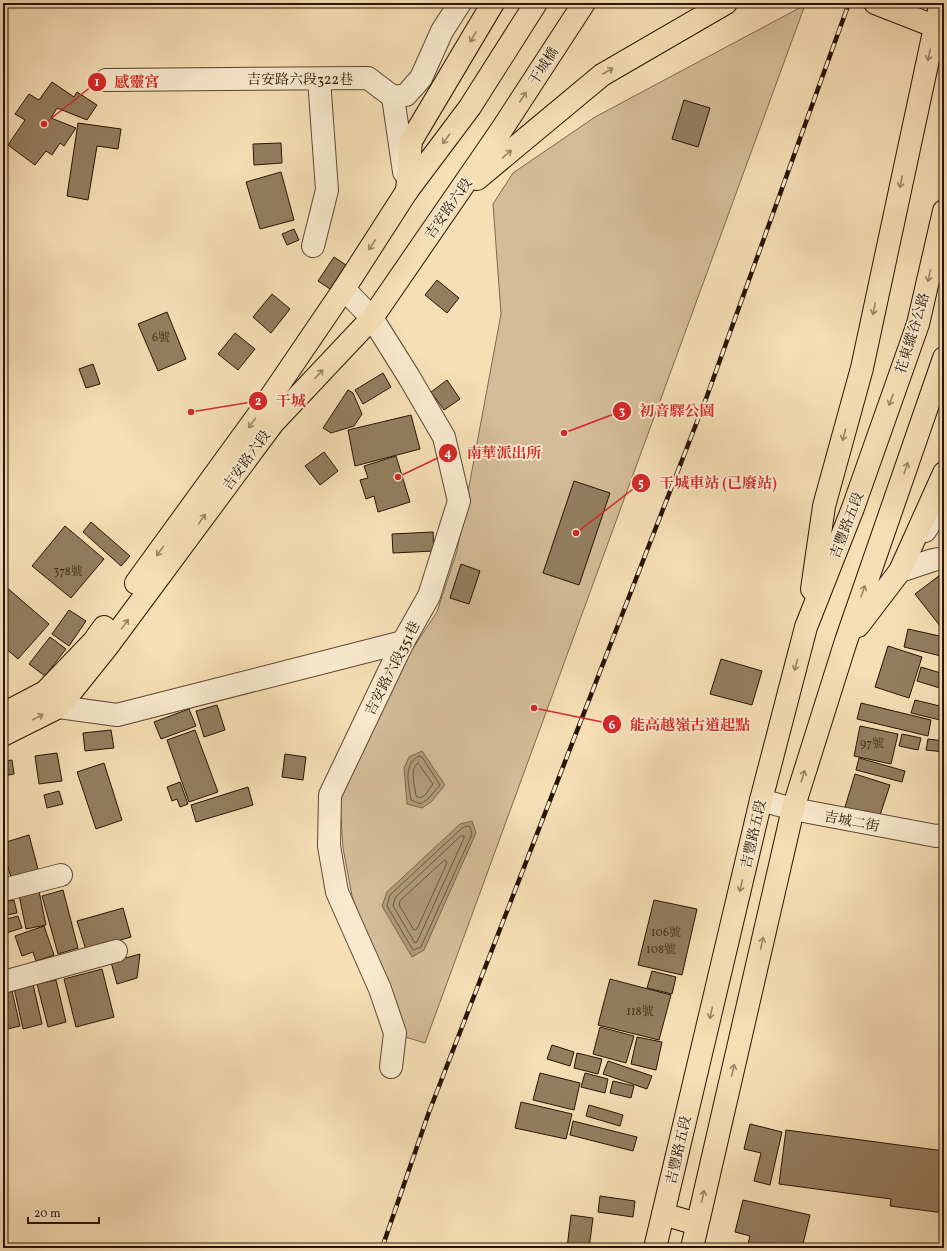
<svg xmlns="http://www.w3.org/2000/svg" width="947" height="1251" viewBox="0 0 947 1251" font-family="Vollkorn,'Noto Serif TC',serif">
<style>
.green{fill:#d3bc97;stroke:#7e684e}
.water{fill:#b09a79;stroke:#7a644a}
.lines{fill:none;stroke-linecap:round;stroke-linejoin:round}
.shore{stroke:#6c573e;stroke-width:1}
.building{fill:#937e60;stroke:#281404}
.minor-casing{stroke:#5c4730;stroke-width:24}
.major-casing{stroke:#281404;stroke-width:24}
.minor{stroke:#f9eacf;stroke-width:22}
.major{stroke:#f6dfb5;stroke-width:22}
.rail-casing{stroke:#281404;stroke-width:4.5}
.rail{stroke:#f9eacf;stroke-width:3;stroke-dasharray:9;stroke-linecap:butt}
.oneway{stroke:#998465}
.labels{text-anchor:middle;stroke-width:3.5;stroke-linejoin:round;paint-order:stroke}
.number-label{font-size:12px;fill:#432e1b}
.street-label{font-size:14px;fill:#281404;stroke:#f9eacf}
.leader{fill:none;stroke:#d62828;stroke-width:1.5}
.callout-dot{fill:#d62828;stroke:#f9eacf;stroke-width:1.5}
.mark-label{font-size:12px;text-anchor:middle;font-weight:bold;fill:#fff}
.callout-label{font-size:15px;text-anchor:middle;font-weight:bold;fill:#d62828;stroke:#f9eacf;stroke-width:3.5;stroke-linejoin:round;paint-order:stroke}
</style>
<rect width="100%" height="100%" fill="#f6dfb5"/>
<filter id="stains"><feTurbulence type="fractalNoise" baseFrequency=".005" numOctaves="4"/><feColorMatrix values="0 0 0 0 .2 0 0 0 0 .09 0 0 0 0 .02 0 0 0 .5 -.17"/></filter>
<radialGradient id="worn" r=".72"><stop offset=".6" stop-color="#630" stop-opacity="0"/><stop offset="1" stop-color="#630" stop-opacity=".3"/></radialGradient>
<polygon class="green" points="805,5 425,1043 402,1036 352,896 343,848 340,801 399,669 437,612 457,551 501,314 493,204 513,173 595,117"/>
<g class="water">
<polygon points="422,751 445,785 431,802 422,808 407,804 404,768 409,757"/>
<polygon points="472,821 476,833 424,950 412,957 382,906 387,892 460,824"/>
</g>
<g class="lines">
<g class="shore">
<path d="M419,756L422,757L440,785L428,799L421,804L411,800C409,784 402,765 419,756Z"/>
<path d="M418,763L433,784L425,795L420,798L416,796C415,786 409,769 418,763Z"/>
<polygon points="468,826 470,827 472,834 421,947 413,950 387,906 390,895 462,828"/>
<polygon points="461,836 464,836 464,838 417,942 415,943 393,906 395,898"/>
<polygon points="445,860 447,863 417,929 414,930 399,905 400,901"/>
</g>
</g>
<g class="building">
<polygon points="52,82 74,97 77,92 97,105 87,120 57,108 51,118 76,128 64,146 60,143 52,155 46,151 35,165 8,145 25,120 15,114 29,94 39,100"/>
<polygon points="684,100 710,108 698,147 672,139"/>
<polygon points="78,123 121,129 118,149 97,146 88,200 67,196"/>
<polygon points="281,143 282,163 254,165 253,144"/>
<polygon points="281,172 294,220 260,229 246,182"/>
<polygon points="294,229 299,240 287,245 282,234"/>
<polygon points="334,257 346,265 330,289 318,281"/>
<polygon points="437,280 459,298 447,313 425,295"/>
<polygon points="272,294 290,309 271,333 253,317"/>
<polygon points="167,312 186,359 158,371 138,324"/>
<polygon points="235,333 255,349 238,370 218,354"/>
<polygon points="93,364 100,384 86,388 79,369"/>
<polygon points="383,373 391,387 363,404 355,390"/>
<polygon points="447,380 460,399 444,410 431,392"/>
<polygon points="348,390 353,393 362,414 354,426 331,433 323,428"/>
<polygon points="411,415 420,449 355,466 348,430"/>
<polygon points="324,452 338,471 320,485 305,466"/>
<polygon points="396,456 410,502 378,512 374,496 366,499 360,480 368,478 364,466"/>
<polygon points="574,481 610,493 579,585 543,573"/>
<polygon points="91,522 130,556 121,566 83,532"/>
<polygon points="65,526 104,559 71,598 32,566"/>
<polygon points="433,532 434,551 393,553 392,534"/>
<polygon points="461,564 480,571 469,604 450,598"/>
<polygon points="944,572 944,631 915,594"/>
<polygon points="5,586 49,624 18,659 3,646 3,588"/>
<polygon points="69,610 86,621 69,646 52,634"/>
<polygon points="908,629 944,637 944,645 941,656 904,647"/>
<polygon points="50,637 66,649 45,676 29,664"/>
<polygon points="888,646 922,657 909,698 875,687"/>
<polygon points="721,659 762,671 752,705 710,694"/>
<polygon points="921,667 944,674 943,689 917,681"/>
<polygon points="915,700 944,707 944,721 911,713"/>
<polygon points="861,703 931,720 928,736 857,719"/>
<polygon points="217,705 225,730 204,737 196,711"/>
<polygon points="189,709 196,726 161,739 154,722"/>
<polygon points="860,726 898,734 891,764 854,756"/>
<polygon points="111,730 114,748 85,751 83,733"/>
<polygon points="195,730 218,792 189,802 167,740"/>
<polygon points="902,734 921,738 918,750 899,746"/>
<polygon points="928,739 944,741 944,752 926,750"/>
<polygon points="57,753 62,781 39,784 35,756"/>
<polygon points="285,754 306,757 303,780 282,777"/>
<polygon points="859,758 905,771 902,782 856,770"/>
<polygon points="12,760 14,774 3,776 3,761"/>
<polygon points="104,763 122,820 96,829 77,772"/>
<polygon points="855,774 890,785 879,818 845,807"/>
<polygon points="180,782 188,804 180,807 177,799 172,801 167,787"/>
<polygon points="248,787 253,805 196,822 191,805"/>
<polygon points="59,791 63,804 47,808 44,795"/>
<polygon points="29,835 39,873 12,881 3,850 3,843"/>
<polygon points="63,890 78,948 58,954 42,896"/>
<polygon points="39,891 46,925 26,929 19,895"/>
<polygon points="14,900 17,913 3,916 3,902"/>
<polygon points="654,900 697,909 682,975 638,965"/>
<polygon points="123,908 131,937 86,950 77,921"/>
<polygon points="18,916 22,928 3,934 3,920"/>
<polygon points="44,926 54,955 36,961 33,952 22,956 15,936"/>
<polygon points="140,954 137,978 117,984 111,962"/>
<polygon points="102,969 114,1017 76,1027 64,979"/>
<polygon points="652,971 676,977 672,994 647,988"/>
<polygon points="610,979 671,995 659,1040 598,1025"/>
<polygon points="56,980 66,1022 48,1027 37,984"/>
<polygon points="10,982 20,1026 3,1030 3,984"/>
<polygon points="33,984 42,1024 23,1029 14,988"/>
<polygon points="600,1027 634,1036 626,1063 593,1054"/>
<polygon points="637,1037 662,1042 656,1070 631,1064"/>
<polygon points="552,1045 574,1052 570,1066 547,1059"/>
<polygon points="577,1053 602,1059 598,1074 574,1068"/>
<polygon points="608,1061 652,1076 647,1089 603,1074"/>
<polygon points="540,1073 580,1083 574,1110 533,1100"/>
<polygon points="585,1073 608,1079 605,1093 581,1087"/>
<polygon points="613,1081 634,1086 631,1098 610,1093"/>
<polygon points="521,1102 572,1114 566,1139 515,1128"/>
<polygon points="589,1105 623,1115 620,1126 586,1116"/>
<polygon points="573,1121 637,1137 633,1151 570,1135"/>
<polygon points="750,1124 782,1132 770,1185 754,1181 761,1153 744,1149"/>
<polygon points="786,1130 944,1151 944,1213 890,1206 891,1199 779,1184"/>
<polygon points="600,1196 635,1201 633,1217 598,1212"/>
<polygon points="743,1200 810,1215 802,1248 747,1248 750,1236 735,1232"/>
<polygon points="571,1215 593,1218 589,1248 567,1248"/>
</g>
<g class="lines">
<defs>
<g id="minor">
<polyline points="106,80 368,78 393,97 404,172"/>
<polyline points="393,97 406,95 421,78 442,31 460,3"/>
<polyline points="313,246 327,190 319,79"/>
<polyline points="344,289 372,318 409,377 444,437 459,501 429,596 403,642 330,795 329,846 337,892 380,989 395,1033 391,1067"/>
<polyline points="925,531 944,502"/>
<polyline points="900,571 933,560 944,558"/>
<polyline points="47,694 59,707 117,715 403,642"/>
<polyline points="761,800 793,809 936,836 944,835"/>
<polyline points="3,890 61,875"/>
<polyline points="3,982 116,951"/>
</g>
<g id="major">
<polyline points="875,3 944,30"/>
<polyline points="477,179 602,75 726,3"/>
<polyline points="407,191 411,141 493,3"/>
<polyline points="136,583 261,411 344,289 407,191 470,107 536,3"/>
<polyline points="812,589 824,506 862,368 935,27 941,3"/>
<polyline points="858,626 900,571 944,473"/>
<polyline points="3,714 45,692 94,641 104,627"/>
<polyline points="3,735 59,707 107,647 273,423 372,318 502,129 584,3"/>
<polyline points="663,1214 697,1224"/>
<polyline points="655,1248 761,800 806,627 853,508 918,324 944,211"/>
<polyline points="692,1248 793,809 846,641 944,358"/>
</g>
</defs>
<use href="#minor" class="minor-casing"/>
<use href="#major" class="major-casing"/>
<use href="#minor" class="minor"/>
<use href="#major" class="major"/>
<defs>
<polyline id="rail" points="382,1248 429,1112 707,396 849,3"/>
</defs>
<use href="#rail" class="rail-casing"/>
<use href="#rail" class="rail"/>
</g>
<defs><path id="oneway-shaft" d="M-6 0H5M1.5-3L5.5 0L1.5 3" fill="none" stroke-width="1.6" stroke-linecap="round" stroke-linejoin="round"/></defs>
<g class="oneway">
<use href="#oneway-shaft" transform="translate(473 37) rotate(121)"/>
<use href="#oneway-shaft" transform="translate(929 55) rotate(102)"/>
<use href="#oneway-shaft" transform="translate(608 71) rotate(-30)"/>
<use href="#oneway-shaft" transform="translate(523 97) rotate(-57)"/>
<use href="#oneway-shaft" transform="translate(446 139) rotate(127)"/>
<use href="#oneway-shaft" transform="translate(507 154) rotate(-40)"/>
<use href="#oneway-shaft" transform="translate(901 182) rotate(102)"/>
<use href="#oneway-shaft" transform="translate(372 245) rotate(123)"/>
<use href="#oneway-shaft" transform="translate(929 276) rotate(103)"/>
<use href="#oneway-shaft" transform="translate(874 309) rotate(102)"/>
<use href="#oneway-shaft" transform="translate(319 374) rotate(-47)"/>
<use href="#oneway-shaft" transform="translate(891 400) rotate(110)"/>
<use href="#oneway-shaft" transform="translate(252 423) rotate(126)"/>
<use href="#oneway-shaft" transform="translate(844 435) rotate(105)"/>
<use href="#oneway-shaft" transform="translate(906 468) rotate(-71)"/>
<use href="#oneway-shaft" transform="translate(202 519) rotate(-54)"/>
<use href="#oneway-shaft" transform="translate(160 551) rotate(126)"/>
<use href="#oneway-shaft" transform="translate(863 591) rotate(-71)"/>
<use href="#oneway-shaft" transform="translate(125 624) rotate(-54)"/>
<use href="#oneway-shaft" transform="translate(796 665) rotate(105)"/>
<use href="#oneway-shaft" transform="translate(38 717) rotate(-27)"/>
<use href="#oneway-shaft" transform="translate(803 776) rotate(-72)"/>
<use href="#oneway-shaft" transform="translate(741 886) rotate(103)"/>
<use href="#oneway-shaft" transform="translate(762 943) rotate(-77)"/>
<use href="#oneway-shaft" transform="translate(711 1013) rotate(103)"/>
<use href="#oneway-shaft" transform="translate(733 1070) rotate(-77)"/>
<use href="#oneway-shaft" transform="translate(703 1196) rotate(-77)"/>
</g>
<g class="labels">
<g class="number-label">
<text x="161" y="341">6號</text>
<text x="68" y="575">378號</text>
<text x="872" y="747">97號</text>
<text x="666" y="936">106號</text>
<text x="661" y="953">108號</text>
<text x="640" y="1015">118號</text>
</g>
<g class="street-label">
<text transform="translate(543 66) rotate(-57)" y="5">干城橋</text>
<text x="300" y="84">吉安路六段322巷</text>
<text transform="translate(448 208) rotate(-55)" y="5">吉安路六段</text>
<text transform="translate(912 333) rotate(-73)" y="5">花東縱谷公路</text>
<text transform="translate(246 460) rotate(-54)" y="5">吉安路六段</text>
<text transform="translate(846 525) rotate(-69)" y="5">吉豐路五段</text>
<text transform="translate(392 668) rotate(-63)" y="5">吉安路六段351巷</text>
<text transform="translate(852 821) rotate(11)" y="5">吉城二街</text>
<text transform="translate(753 834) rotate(-77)" y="5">吉豐路五段</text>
<text transform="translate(678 1150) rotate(-77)" y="5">吉豐路五段</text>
</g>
</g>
<path class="leader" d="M44 124L97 82M191 412L258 401M564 433L622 411M398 477L448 453M576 533L641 483M534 708L612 724"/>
<g class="callout-dot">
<circle cx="44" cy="124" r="4"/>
<circle cx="191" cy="412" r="4"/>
<circle cx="564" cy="433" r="4"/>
<circle cx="398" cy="477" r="4"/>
<circle cx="576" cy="533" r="4"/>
<circle cx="534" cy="708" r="4"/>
<circle cx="97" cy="82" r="10"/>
<circle cx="258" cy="401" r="10"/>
<circle cx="622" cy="411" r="10"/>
<circle cx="448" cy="453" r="10"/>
<circle cx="641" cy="483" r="10"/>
<circle cx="612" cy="724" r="10"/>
</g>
<g class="mark-label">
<text x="97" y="86">1</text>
<text x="258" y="405">2</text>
<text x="622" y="415">3</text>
<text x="448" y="457">4</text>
<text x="641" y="487">5</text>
<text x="612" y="729">6</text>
</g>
<g class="callout-label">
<text x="137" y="87">感靈宮</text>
<text x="291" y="406">干城</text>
<text x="677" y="416">初音驛公園</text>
<text x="504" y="458">南華派出所</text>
<text x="718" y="488">干城車站 (已廢站)</text>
<text x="690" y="730">能高越嶺古道起點</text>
</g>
<rect width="947" height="1251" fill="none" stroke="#f6dfb5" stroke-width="16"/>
<rect x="4" y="4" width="939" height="1243" fill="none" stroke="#281404" stroke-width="2"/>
<rect x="8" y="8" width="931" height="1235" fill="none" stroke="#281404"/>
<path d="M28 1217v6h71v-6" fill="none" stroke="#281404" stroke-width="2"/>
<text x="34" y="1217" font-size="12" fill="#281404" stroke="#f9eacf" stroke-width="3" paint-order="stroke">20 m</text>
<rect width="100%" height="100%" filter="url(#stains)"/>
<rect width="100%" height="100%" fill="url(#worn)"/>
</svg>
